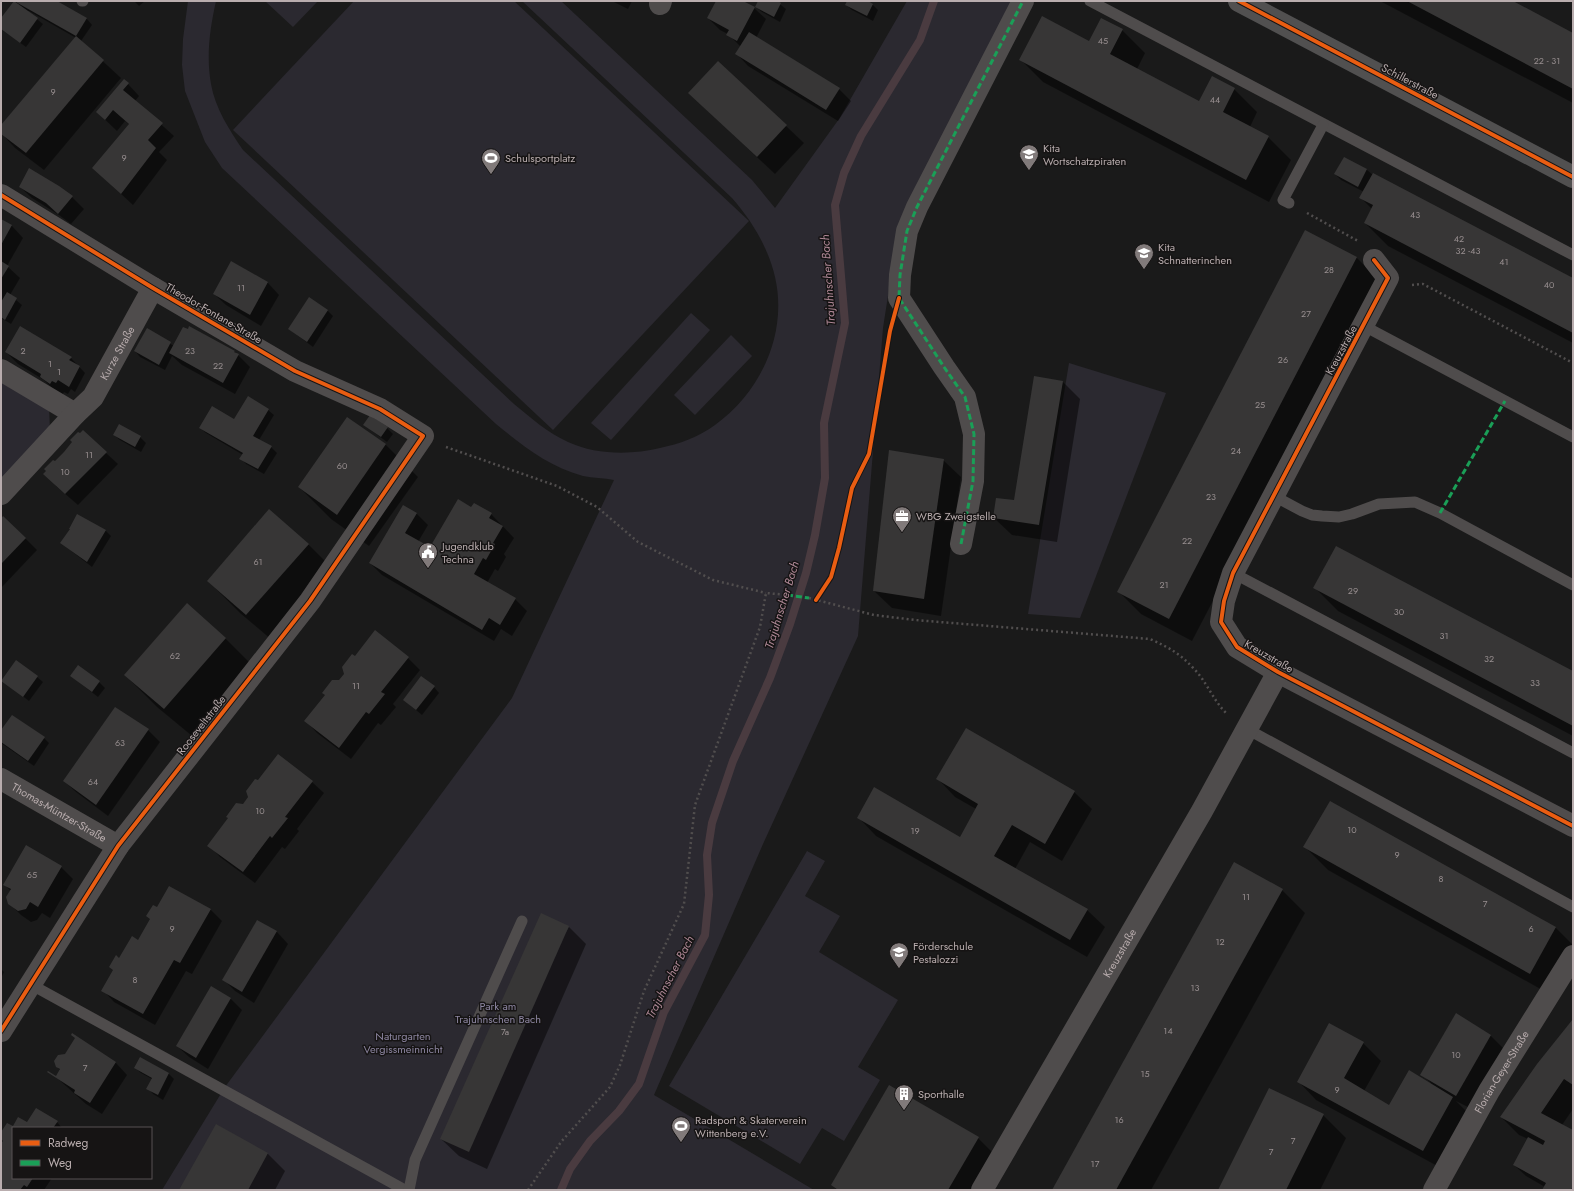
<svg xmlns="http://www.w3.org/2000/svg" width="1574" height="1191" viewBox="0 0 1574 1191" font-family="Jost,sans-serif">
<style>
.green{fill:#2b2930}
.shadow{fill:#0007}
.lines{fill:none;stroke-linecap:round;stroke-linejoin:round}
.stream{stroke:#4a3b40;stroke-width:8}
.building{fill:#373636}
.path{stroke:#514e4e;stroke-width:2.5;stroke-dasharray:2 3;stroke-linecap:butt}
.lane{stroke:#4f4c4c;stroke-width:11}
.street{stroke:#4f4c4c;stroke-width:22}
.secondary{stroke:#515050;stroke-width:22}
.quiet{stroke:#1a9f57;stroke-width:3;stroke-dasharray:6 3;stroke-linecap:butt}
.cycleway-casing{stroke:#161414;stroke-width:6}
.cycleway{stroke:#e95d12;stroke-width:4}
.labels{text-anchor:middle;stroke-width:3;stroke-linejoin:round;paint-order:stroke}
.number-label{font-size:9px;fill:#988f90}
.street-label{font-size:11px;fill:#b9adae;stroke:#161414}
.poi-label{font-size:11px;fill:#b9adae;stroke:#161414;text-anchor:start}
.park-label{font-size:11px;fill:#8d86a1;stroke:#161414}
.water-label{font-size:12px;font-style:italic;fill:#af8896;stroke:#161414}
</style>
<rect width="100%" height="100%" fill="#1a1a1a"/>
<g class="green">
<path d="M188,1H216C210,28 206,56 211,84C215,108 230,131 243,150L514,404C531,418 548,433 568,442C596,455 631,455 660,448C679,444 699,437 715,425C761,392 788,333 775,277C768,247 752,221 732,198L522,1H561L752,180L775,208L839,119L907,1H1012L899,225L883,328L858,636L763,844L654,1095L814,1190H162L225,1087L512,698L614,480C604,478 593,478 583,476C548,466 524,447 496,424L222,168L205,142L185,91L182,65L183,39Z"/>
<polygon points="265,1 318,1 293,27"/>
<polygon points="354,1 514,1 749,221 553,430 233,130"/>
<polygon points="691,313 710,330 611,440 591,423"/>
<polygon points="731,335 752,356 695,415 674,395"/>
<polygon points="1069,363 1166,393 1080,618 1028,614"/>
<polygon points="1,380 49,407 50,430 1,483"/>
<polygon points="807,851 825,861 805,896 840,916 819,952 898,1000 858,1067 880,1080 844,1141 822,1128 800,1164 669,1086"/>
</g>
<g class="shadow">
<polygon points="11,1 55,1 87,19 92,25 81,41 121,78 44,170 15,148 1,133 1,127 76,38 29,11 28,12 43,24 26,47 1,29 1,19 14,2"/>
<polygon points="134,1 145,1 139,6"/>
<polygon points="612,1 632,1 628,9"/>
<polygon points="718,1 741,1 754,8 766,19 756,38 839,89 851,101 838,121 748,66 737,54 741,47 728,34 720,30 708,18"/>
<polygon points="759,1 776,1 786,9 780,22 762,12 756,7"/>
<polygon points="848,1 866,1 873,5 878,10 873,21 852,10 846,5"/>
<polygon points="1380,1 1511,1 1573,34 1573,103"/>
<polygon points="1122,30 1145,53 1137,69 1199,102 1213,78 1234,89 1257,112 1250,127 1268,137 1291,160 1269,202 1043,82 1020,59 1090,42"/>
<polygon points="128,84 139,96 135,101 174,136 159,152 167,160 133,205 93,168 130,125 125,121 117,131 97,112"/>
<polygon points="707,110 786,126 804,143 775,174"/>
<polygon points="1344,158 1367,170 1373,175 1573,279 1573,343 1388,246 1365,223 1372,209 1361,198 1364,192 1341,180 1335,174"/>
<polygon points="20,187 72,197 84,209 71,224 59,215 32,198"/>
<polygon points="1,220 12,226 23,238 7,266 20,278 10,295 22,305 11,324 1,318"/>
<polygon points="1306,232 1357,258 1380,281 1192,641 1141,614 1119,592"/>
<polygon points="232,262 268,283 279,295 261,326 226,305 214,294"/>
<polygon points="309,298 328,311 333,316 313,347 289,329"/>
<polygon points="147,330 174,346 234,351 250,367 235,394 182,365 172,356 165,370 140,357 135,351"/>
<polygon points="6,352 71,358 85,373 75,392 71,389 68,394 64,392 62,395 52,388 44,380 18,364"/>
<polygon points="1063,382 1080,399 1057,542 1012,535 994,518 1015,502"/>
<polygon points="268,410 274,415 259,440 271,447 277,453 264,474 246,464 241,458 243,455 206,433 200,428 234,421"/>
<polygon points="364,425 387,428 393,434 387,442"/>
<polygon points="114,435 140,437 146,443 141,452 120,440"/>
<polygon points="385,444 418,477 369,546 331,519 299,487"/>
<polygon points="106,453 118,464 78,505 56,486 55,463"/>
<polygon points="943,460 961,477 941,616 892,608 874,591"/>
<polygon points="472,509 491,514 514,538 504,554 506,557 498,571 495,569 487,583 515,599 527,611 512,636 501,629 494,641 382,575 370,563 416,513 428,525 418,542 430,549"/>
<polygon points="77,515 106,531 111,536 92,567 61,543 71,530 70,529"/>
<polygon points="1,520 25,538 37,550 1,588"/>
<polygon points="308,544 340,576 279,646 240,613 208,581"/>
<polygon points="1315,588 1573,672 1573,736 1338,611"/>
<polygon points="187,604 226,639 258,671 197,740 157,707 125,675"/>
<polygon points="375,632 408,658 420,670 393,704 396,707 381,725 378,723 351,759 317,733 306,721 345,674 355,658"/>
<polygon points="71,676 99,682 105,688 98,697"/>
<polygon points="37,677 43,682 29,701 2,680"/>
<polygon points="434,687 439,693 422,715 404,700"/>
<polygon points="115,708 148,730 160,742 108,816 76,792 64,781"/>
<polygon points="1,732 44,738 49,743 34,766 1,743"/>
<polygon points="938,779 1074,792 1092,809 1062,861 1030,842 1015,869 1087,910 1105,927 1087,957 876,836 859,818 960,838 976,809 955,797"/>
<polygon points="258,781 312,782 324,793 297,829 299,831 285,849 282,847 255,883 220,857 209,845 243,805"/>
<polygon points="1330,802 1556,928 1573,945 1553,996 1328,870 1305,847"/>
<polygon points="61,867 73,879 50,918 42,913 37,920 31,922 21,915 9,903 11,891 4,884"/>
<polygon points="1282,890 1305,913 1151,1190 1053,1190"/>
<polygon points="158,908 211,910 222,921 192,974 186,971 155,1025 114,1002 103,990 120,959 138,941"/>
<polygon points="257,921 277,932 288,944 254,1003 235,991 223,979"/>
<polygon points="569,927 586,944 487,1169 459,1156 441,1139"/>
<polygon points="1,969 4,972 1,978"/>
<polygon points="230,998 242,1010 208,1069 189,1057 177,1046"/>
<polygon points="1457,1015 1491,1036 1503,1048 1468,1107 1456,1101 1470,1115 1441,1168 1316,1100 1299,1082 1330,1024 1363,1043 1381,1061 1364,1091 1389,1106 1431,1083 1422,1074"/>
<polygon points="1573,1020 1573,1109 1562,1125 1573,1131 1573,1190 1543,1190 1545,1187 1526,1176 1514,1165 1528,1139 1519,1135 1501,1117"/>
<polygon points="77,1038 116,1063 127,1075 102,1114 86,1104 56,1077 61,1071 57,1067"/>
<polygon points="141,1058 169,1074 174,1079 163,1100 153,1094 148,1088 152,1079 141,1073 135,1068"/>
<polygon points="1323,1115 1346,1138 1320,1190 1219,1190"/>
<polygon points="57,1122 62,1128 13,1128 13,1178 52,1178 44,1190 1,1190 1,1145 4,1141 1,1138 1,1134 13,1127 31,1126"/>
<polygon points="217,1125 268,1154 285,1171 275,1190 180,1190"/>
<polygon points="978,1138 1001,1161 984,1190 837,1190 832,1185"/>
</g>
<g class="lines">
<polyline class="stream" points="561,1190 570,1169 590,1141 619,1111 639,1084 664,1012 705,935 709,895 707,855 712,823 733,761 770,678 790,624 806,573 815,535 825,478 824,423 845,323 835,205 844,173 861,136 920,40 934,1"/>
</g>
<g class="building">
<polygon points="14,1 57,1 87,18 76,36"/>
<polygon points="14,1 38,18 20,43 1,29 1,18"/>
<polygon points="716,1 743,1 755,7 737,41 726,35 729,30 707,18"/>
<polygon points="758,1 778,1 781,3 774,17 755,7"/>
<polygon points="847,1 868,1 873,4 867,16 845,5"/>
<polygon points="1407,1 1513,1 1573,33 1573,89"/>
<polygon points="1042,16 1089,41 1101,18 1123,29 1110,54 1199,101 1212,76 1235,88 1223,112 1269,136 1246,180 1019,60"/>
<polygon points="749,32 840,88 826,110 735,54"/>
<polygon points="76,36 104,60 26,153 1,134 1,125"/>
<polygon points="718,61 787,125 757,157 688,93"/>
<polygon points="124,79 129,83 123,90 163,123 148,140 156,148 121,194 92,168 129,124 113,110 105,120 96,112"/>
<polygon points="1344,157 1367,169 1358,187 1334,174"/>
<polygon points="29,168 59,186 73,196 58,214 46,203 19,187"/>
<polygon points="1373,173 1573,278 1573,333 1364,223 1373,205 1359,198"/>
<polygon points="1,219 12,225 1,245"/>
<polygon points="1305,230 1357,257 1169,619 1117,592"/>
<polygon points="1,261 9,266 1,279"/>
<polygon points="231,261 268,282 250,315 213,294"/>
<polygon points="7,292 17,298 5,320 1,317 1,302"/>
<polygon points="309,297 328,310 307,342 288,329"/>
<polygon points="20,326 72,357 69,360 80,366 69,387 58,380 56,383 52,381 50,384 40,377 41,374 5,352"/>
<polygon points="189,326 235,351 234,352 239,354 223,383 169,353 183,327 188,329"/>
<polygon points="147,328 171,342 159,365 134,351"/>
<polygon points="1034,376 1063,381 1039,525 993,518 996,498 1014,500"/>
<polygon points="248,396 269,409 253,436 272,446 258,469 239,459 243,453 199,428 212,406 234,419"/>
<polygon points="370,415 388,427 381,437 363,425"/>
<polygon points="347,417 386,444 337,515 298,487"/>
<polygon points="119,424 141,436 135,447 113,435"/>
<polygon points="83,430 107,452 65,494 43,474 46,471 44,469 53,460 55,461 64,452 72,442 70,440 78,432 80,433"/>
<polygon points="889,450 944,459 924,599 873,591"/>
<polygon points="458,499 471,507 474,503 492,513 489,518 503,526 493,543 495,544 486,560 483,558 474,574 516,598 500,625 489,618 482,630 369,563 403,505 417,513 405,533 430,547"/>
<polygon points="269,509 309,544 246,615 207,581"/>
<polygon points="77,514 106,530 87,562 60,543 70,529 69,529"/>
<polygon points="3,516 26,538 1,564 1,519"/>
<polygon points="1336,546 1573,671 1573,726 1313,588"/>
<polygon points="187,603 226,638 164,709 124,675"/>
<polygon points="375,630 409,657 381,692 385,694 369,714 366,712 339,748 304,721 325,695 322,693 332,680 339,680 344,674 342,667 352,654 355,656"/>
<polygon points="16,660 38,676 23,697 1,681"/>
<polygon points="78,665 100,681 92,692 70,676"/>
<polygon points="421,676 435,686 416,710 403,700"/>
<polygon points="115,707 149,729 96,805 63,781"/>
<polygon points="12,715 45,737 28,761 1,742 1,730"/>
<polygon points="966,728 1075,791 1045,844 1012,825 994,856 1088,909 1070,940 857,818 874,787 960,837 978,804 936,779"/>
<polygon points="278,754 313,781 285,817 288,818 272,838 270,836 243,872 207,846 228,818 226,817 236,803 243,804 248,797 246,791 255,779 258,780"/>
<polygon points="1330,801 1556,927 1530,974 1303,847"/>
<polygon points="26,845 62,866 38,907 30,902 26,909 18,911 8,904 6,897 11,889 3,885"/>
<polygon points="1234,862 1283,889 1116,1190 1052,1190"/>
<polygon points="169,886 211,909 180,963 174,960 143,1014 101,991 113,970 109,967 116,955 119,958 132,936 138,940 150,919 146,916 153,905 157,907"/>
<polygon points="541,913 569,926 469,1152 440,1139"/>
<polygon points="257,920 277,931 242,992 222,980"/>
<polygon points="211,986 231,998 196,1058 176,1046"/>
<polygon points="1456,1013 1491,1035 1456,1096 1420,1075"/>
<polygon points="1573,1019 1573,1085 1564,1079 1541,1113 1573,1130 1573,1186 1571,1190 1542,1190 1546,1183 1513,1165 1528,1137 1543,1145 1545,1141 1500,1117 1537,1064"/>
<polygon points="1329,1023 1364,1042 1344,1078 1389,1105 1409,1070 1453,1097 1423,1151 1297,1082"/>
<polygon points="72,1033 116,1062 90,1103 74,1093 75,1090 47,1072 48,1071 56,1076 60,1069 56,1067 54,1061 58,1055 65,1054 75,1038 71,1035"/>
<polygon points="140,1057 169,1073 158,1095 146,1089 152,1078 134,1068"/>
<polygon points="889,1085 979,1137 948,1190 838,1190 831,1185"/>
<polygon points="1269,1088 1324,1114 1286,1190 1218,1190"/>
<polygon points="36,1108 58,1121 53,1128 13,1128 13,1178 33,1178 27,1187 24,1185 20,1190 1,1190 1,1143 3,1141 1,1139 1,1132 7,1123 13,1126 18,1117 27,1122"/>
<polygon points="216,1124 268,1153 248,1190 179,1190"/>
</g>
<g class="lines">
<g class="path">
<polyline points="1307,213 1358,241"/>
<polyline points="1412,285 1423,284 1573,363"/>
<polyline points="446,447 557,486 597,507 638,542 713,580 766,593"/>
<path d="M809,598L874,615L915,620L1150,639C1168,647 1181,654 1194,669C1207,682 1213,700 1226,713"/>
<polyline points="528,1190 561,1142 610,1087 620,1065 644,991 684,904 695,805 760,627 766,593 787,595"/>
</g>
<g class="lane">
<polyline points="82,1 83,1"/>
<polyline points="1090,1 1573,255"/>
<polyline points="1289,203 1283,200 1323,125"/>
<polyline points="1364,326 1573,437"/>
<polyline points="1274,496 1302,511 1312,515 1322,516 1339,517 1352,514 1379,504 1415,502 1440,513 1573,585"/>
<polyline points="1233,573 1573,753"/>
<polyline points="1247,729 1573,907"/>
<polyline points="30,984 405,1190"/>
<polyline points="409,1190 415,1160 522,921"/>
</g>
<g class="street">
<polyline points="660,4 661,1"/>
<polyline points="1,195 153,288 295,371 380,409 423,436 310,601 118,846 1,1031"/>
<polyline points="1374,260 1388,278 1233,573 1224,601 1221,622 1237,647 1278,672 1573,826"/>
<polyline points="1,370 75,414"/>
<path id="s1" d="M1,494L75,414L93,397L153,288"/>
<polyline points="961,544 973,481 974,434 965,397 944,367 899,298 900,275 907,231 917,207 1023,1"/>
<path id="s2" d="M1,779L118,846"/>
<path id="s3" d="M982,1190L1202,811L1278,672"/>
<path id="s4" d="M1434,1190L1489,1091L1573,956"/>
</g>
<polyline class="secondary" points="1239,1 1573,177"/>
<g class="quiet">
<polyline points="1440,513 1505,401"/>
<polyline points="961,544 973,481 974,434 965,397 944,367 899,298 900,275 907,231 917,207 1023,1"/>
<polyline points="787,595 809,598"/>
</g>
<defs>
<g id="cycleway">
<polyline points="1239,1 1573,177"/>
<polyline points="1,195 153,288 295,371 380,409 423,436 310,601 118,846 1,1031"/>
<polyline points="1374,260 1388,278 1233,573 1224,601 1221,622 1237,647 1278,672 1573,826"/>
<polyline points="816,600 831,577 839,548 852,488 869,454 890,331 899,298"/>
</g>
</defs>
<use href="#cycleway" class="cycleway-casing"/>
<use href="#cycleway" class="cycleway"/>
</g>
<defs>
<symbol id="school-pin" viewBox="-11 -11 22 30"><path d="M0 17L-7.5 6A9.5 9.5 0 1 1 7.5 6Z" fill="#817a7a" stroke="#161414"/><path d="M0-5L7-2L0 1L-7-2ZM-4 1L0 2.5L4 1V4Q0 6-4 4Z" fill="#fff"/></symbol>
<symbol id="stadium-pin" viewBox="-11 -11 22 30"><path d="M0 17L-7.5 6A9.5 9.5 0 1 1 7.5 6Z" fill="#817a7a" stroke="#161414"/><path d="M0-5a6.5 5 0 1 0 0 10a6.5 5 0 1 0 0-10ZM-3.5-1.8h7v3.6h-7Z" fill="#fff"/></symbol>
<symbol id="office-pin" viewBox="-11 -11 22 30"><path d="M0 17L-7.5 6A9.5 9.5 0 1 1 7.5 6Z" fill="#817a7a" stroke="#161414"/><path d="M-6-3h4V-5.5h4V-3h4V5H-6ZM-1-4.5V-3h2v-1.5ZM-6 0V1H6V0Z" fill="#fff"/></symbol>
<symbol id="civic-pin" viewBox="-11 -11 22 30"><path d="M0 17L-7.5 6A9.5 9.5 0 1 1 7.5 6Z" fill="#817a7a" stroke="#161414"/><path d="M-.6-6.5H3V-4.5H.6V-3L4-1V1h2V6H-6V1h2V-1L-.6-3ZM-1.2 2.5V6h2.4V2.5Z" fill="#fff"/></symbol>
<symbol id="building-pin" viewBox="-11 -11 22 30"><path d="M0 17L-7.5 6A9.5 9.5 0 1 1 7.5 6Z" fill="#817a7a" stroke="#161414"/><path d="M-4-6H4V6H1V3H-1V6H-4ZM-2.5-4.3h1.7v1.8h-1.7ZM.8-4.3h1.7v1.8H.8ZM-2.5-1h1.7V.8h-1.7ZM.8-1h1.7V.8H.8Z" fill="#fff"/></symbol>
</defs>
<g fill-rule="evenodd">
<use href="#school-pin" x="1018" y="143" width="22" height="30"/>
<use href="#stadium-pin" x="480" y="147" width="22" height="30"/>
<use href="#school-pin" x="1133" y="242" width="22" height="30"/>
<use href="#office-pin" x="891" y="505" width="22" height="30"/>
<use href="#civic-pin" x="417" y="541" width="22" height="30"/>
<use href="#school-pin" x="888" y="941" width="22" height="30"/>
<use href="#building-pin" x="893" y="1083" width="22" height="30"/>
<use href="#stadium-pin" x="670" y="1115" width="22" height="30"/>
</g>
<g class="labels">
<g class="number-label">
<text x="1103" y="44">45</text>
<text x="1547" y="64">22 - 31</text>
<text x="53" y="95">9</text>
<text x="1215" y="103">44</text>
<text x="124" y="161">9</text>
<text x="1415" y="218">43</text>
<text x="1459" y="242">42</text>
<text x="1468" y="254">32 -43</text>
<text x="1504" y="265">41</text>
<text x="1329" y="273">28</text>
<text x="1549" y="288">40</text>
<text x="241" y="291">11</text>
<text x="1306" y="317">27</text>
<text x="23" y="354">2</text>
<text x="190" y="354">23</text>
<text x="1283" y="363">26</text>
<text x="50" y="367">1</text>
<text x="218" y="369">22</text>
<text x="59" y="375">1</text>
<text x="1260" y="408">25</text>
<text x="1236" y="454">24</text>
<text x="89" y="458">11</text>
<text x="342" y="469">60</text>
<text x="65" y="475">10</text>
<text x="1211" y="500">23</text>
<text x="1187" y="544">22</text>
<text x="258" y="565">61</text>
<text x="1164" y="588">21</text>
<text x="1353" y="594">29</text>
<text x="1399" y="615">30</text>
<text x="1444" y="639">31</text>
<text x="175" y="659">62</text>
<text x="1489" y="662">32</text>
<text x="1535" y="686">33</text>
<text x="356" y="689">11</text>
<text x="120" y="746">63</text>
<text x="93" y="785">64</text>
<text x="260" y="814">10</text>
<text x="1352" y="833">10</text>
<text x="915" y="834">19</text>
<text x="1397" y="858">9</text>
<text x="32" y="878">65</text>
<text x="1441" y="882">8</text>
<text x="1246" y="900">11</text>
<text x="1485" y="907">7</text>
<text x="172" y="932">9</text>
<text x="1531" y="932">6</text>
<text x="1220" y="945">12</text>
<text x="135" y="983">8</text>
<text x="1195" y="991">13</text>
<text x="1168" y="1034">14</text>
<text x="505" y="1035">7a</text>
<text x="1456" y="1058">10</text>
<text x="85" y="1071">7</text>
<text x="1145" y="1077">15</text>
<text x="1337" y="1093">9</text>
<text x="1119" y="1123">16</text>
<text x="1293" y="1144">7</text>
<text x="1271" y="1155">7</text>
<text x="1095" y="1167">17</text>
</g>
<g class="street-label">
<text transform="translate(1410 81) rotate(28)" y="4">Schillerstraße</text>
<text transform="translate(214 313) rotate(30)" y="4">Theodor-Fontane-Straße</text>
<text transform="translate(1341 350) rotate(-62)" y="4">Kreuzstraße</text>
<text dy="4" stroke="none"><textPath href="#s1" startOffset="184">Kurze Straße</textPath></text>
<text transform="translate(1269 656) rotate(30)" y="4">Kreuzstraße</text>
<text transform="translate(201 725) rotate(-52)" y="4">Rooseveltstraße</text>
<text dy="4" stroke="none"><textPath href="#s2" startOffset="67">Thomas-Müntzer-Straße</textPath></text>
<text dy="4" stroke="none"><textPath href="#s3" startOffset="274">Kreuzstraße</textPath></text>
<text dy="4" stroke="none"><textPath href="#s4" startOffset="136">Florian-Geyer-Straße</textPath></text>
</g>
<g class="poi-label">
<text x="1043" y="152">Kita<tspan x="1043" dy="13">Wortschatzpiraten</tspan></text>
<text x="505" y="162">Schulsportplatz</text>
<text x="1158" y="251">Kita<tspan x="1158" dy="13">Schnatterinchen</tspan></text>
<text x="916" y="520">WBG Zweigstelle</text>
<text x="442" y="550">Jugendklub<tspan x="442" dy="13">Techna</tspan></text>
<text x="913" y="950">Förderschule<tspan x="913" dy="13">Pestalozzi</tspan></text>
<text x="918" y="1098">Sporthalle</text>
<text x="695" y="1124">Radsport &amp; Skaterverein<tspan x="695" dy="13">Wittenberg e.V.</tspan></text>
</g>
<g class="park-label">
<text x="498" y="1010">Park am<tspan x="498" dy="13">Trajuhnschen Bach</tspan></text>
<text x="403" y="1040">Naturgarten<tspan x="403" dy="13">Vergissmeinnicht</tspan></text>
</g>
<g class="water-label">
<text transform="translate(828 280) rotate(-94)" y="4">Trajuhnscher Bach</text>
<text transform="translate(782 605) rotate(-73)" y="4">Trajuhnscher Bach</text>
<text transform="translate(670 977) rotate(-63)" y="4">Trajuhnscher Bach</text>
</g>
</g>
<rect width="1574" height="1191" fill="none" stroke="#b9adae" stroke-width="4"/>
<rect x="12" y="1127" width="140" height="52" fill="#161414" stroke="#575152"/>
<rect x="20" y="1140" width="20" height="6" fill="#e95d12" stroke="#575152"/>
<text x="48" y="1147" font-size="12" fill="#b9adae">Radweg</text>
<rect x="20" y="1160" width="20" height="6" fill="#1a9f57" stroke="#575152"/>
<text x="48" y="1167" font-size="12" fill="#b9adae">Weg</text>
</svg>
